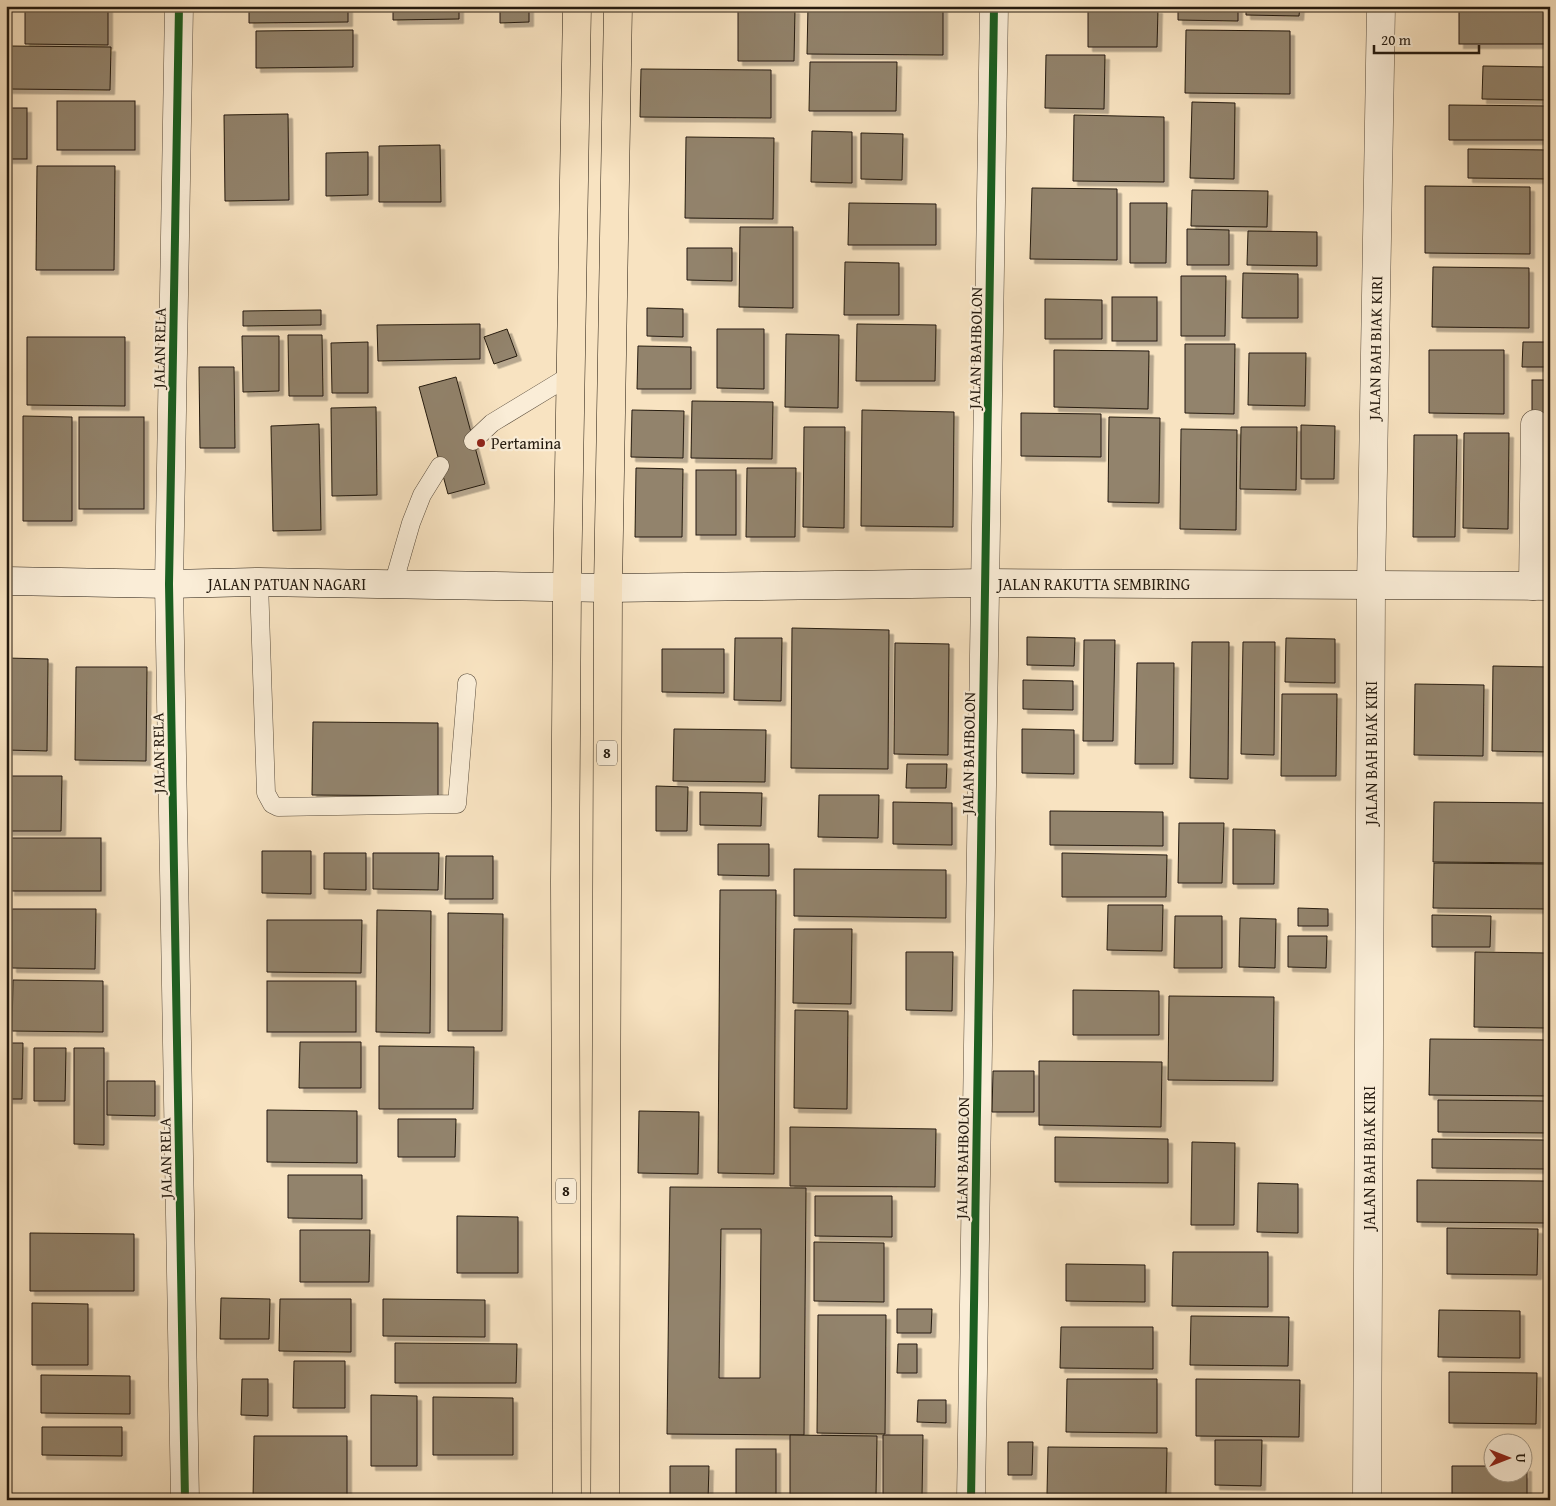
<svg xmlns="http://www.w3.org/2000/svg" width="1556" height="1506" viewBox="0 0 1556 1506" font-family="'Gentium Book Plus',serif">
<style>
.building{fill:#92836c;stroke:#241a0f;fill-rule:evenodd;filter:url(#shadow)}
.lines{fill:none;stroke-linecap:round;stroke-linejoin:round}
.service-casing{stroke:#594c3c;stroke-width:19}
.minor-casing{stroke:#594c3c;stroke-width:29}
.secondary-casing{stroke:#241a0f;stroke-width:29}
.trunk-casing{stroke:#241a0f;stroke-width:29}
.service{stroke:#faedd7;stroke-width:18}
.minor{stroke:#faedd7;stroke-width:28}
.secondary{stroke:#faedd7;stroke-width:28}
.trunk{stroke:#f8e3c1;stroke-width:28}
.cycleway-casing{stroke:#faedd7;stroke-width:11}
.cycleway{stroke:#1b5e20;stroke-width:8}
.poi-dot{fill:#8f2418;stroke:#faedd7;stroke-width:2}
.labels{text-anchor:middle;stroke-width:4.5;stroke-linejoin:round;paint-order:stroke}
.shield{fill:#faedd7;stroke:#64594b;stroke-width:1}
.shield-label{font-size:15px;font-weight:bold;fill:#241a0f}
.street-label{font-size:16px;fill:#241a0f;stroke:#faedd7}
.poi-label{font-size:16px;fill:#241a0f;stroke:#faedd7;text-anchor:start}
</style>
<defs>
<filter id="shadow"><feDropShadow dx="4.5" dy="4.5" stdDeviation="0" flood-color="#0004"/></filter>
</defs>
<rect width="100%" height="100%" fill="#f8e3c1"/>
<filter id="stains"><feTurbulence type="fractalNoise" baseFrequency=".004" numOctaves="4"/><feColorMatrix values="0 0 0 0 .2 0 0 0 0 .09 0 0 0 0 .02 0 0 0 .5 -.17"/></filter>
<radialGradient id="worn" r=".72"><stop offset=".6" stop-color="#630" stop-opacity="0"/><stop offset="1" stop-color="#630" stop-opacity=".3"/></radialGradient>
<g class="building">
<polygon points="25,6 108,6 108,45 25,44"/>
<polygon points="249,6 348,6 348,22 249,23"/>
<polygon points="393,6 459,6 459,19 393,20"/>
<polygon points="500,6 529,6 529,22 500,23"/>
<polygon points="808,6 943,8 943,55 807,54"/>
<polygon points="1178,6 1238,6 1238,21 1178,20"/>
<polygon points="1246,6 1300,6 1299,16 1246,15"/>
<rect x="1459" y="6" width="89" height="38"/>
<polygon points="738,8 795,9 794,61 738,61"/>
<polygon points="1088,8 1158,9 1157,47 1088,47"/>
<polygon points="353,30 353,67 256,68 256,31"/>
<polygon points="1186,30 1290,31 1290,94 1185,93"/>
<polygon points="9,46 111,47 110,90 8,89"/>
<polygon points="1046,55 1105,55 1104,109 1045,108"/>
<polygon points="810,62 897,62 896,111 809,111"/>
<polygon points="1483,66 1549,67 1549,100 1482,99"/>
<polygon points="641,69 771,70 771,118 640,117"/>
<rect x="57" y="101" width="78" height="49"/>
<polygon points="1192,102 1235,103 1234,179 1190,178"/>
<polygon points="1449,105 1550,106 1550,140 1449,140"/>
<rect x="6" y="108" width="21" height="51"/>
<polygon points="288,114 289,200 225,201 224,115"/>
<polygon points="1074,115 1164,117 1164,182 1073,181"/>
<polygon points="812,131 852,132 852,183 811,182"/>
<polygon points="861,133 903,134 902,180 861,179"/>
<polygon points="686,137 774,138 773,219 685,218"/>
<polygon points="440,145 441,202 379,202 379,146"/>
<polygon points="1468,149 1550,150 1550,179 1468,178"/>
<polygon points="368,152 368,195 326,196 326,153"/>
<polygon points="37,166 115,166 114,270 36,270"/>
<polygon points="1425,186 1530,187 1530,254 1425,253"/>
<polygon points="1032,188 1117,189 1117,260 1030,259"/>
<polygon points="1192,190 1268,191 1267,227 1191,226"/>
<polygon points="849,203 936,204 936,245 848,245"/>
<polygon points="1130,203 1167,203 1166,263 1130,263"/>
<polygon points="740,227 793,227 793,308 739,307"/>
<polygon points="1187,229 1229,230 1229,265 1187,265"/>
<polygon points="1248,231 1317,232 1317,266 1247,265"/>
<polygon points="687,248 732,248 732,281 687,280"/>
<polygon points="845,262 899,263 899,315 844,315"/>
<polygon points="1433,267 1529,268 1529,328 1432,327"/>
<polygon points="1243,273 1298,274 1298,318 1242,318"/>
<polygon points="1181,276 1226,276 1225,336 1181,336"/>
<rect x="1112" y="297" width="45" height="44"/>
<polygon points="1045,299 1102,300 1102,339 1045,339"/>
<polygon points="647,308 683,309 683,337 647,336"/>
<polygon points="321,310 321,325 243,326 243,311"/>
<polygon points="480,324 480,359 378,361 377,325"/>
<polygon points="857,324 936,325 935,381 856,381"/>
<polygon points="507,329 517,356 494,364 484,337"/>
<polygon points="717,329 764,329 764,389 717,388"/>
<polygon points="786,334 839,335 838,408 785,407"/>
<polygon points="288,335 322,335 323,396 289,396"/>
<polygon points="242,336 279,336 279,391 243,392"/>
<polygon points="27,337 125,337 125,406 27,405"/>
<polygon points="368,342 368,393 332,393 331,343"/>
<polygon points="1523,342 1550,342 1550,367 1522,367"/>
<polygon points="1185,344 1235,344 1234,414 1185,413"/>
<polygon points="638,346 691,347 691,389 637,389"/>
<polygon points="1054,350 1149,351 1148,409 1054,407"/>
<polygon points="1429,350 1504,350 1504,414 1429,413"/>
<polygon points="1249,353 1306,353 1305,406 1248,405"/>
<polygon points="199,367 234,367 235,448 200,448"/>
<polygon points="456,377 485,484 448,494 419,387"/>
<rect x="1532" y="380" width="18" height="34"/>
<polygon points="692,401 773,402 772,459 691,458"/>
<polygon points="376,407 377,495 332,496 331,408"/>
<polygon points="632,410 684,411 683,458 631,457"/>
<polygon points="862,410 954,412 953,527 861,526"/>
<polygon points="1021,413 1101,414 1101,457 1021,456"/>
<polygon points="23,416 72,417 72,521 23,521"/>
<rect x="79" y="417" width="65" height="92"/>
<polygon points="1109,417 1160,418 1159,503 1108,502"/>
<polygon points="319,424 321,530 273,531 271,426"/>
<polygon points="1301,425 1335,426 1334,479 1301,479"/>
<polygon points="804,427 845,427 844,528 803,527"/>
<polygon points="1241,427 1297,427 1296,490 1240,489"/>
<polygon points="1181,429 1237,430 1236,530 1180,529"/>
<polygon points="1464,433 1509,433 1508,529 1463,528"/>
<polygon points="1414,435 1457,435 1455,537 1413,537"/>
<polygon points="1541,437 1550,437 1550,549 1540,549"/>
<polygon points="636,468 683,469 682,537 635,537"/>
<polygon points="747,468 796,468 795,537 746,537"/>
<rect x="696" y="470" width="40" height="65"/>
<polygon points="792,628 889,630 888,769 791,768"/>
<polygon points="1027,637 1075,638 1074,666 1027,665"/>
<polygon points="735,638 782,638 781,701 734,700"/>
<polygon points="1286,638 1335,639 1335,683 1285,682"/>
<polygon points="1084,640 1115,640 1113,741 1083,741"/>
<polygon points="1192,642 1229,642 1228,779 1190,778"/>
<polygon points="1243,642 1275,642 1274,755 1241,754"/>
<polygon points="895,643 949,644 948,755 894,754"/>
<polygon points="662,649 724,649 724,693 662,692"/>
<polygon points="6,658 48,659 47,751 6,750"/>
<polygon points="1137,663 1174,663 1173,764 1135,764"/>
<polygon points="1493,666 1550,667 1550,752 1492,751"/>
<polygon points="76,667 147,667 146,761 75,760"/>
<polygon points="1023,680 1073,681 1073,710 1023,709"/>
<polygon points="1415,684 1484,685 1483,756 1414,755"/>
<polygon points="1282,694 1337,694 1336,776 1281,776"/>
<polygon points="313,722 438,723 438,796 312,795"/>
<polygon points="674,729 766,730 765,782 673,781"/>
<polygon points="1022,729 1074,730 1074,774 1022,773"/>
<polygon points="907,764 947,764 946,788 906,788"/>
<polygon points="6,776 62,776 61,831 6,831"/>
<polygon points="656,786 688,787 687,831 656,831"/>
<polygon points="700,792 762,793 761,826 700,825"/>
<polygon points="819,795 879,795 878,838 818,837"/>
<polygon points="893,802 952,803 952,845 893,844"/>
<polygon points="1434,802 1550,803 1550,863 1433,862"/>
<polygon points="1050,811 1163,812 1163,846 1050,845"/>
<polygon points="1179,823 1224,823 1222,883 1178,883"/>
<polygon points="1233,829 1275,830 1274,884 1233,884"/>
<rect x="10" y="838" width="91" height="53"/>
<polygon points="718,844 769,844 769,876 718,875"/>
<polygon points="262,851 311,851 311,894 262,893"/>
<polygon points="324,853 366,853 366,890 324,889"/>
<polygon points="373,853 439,853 438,890 373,889"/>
<polygon points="1062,853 1167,855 1166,897 1062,897"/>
<polygon points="446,856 493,856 493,899 445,899"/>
<polygon points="1434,863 1550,864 1550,909 1433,908"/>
<polygon points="794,869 946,870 946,918 794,916"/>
<polygon points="720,890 776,890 774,1174 718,1173"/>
<polygon points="1108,905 1163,905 1162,951 1107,950"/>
<polygon points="1298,908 1328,909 1328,926 1298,926"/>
<polygon points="12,909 96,909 95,969 12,968"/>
<polygon points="377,910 431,911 430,1033 376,1032"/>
<polygon points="448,913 503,914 502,1031 448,1031"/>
<polygon points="1432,915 1491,916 1490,947 1432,947"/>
<polygon points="1175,916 1222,916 1222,968 1174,968"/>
<polygon points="1240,918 1276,919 1275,968 1239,967"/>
<polygon points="267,920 362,920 361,973 267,972"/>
<polygon points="794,929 852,929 851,1004 793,1003"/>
<polygon points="1288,936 1327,936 1326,968 1288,967"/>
<polygon points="906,952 953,952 952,1011 906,1010"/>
<polygon points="1475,952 1547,953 1545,1028 1474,1027"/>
<polygon points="13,980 103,981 103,1032 12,1031"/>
<rect x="267" y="981" width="89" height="51"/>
<polygon points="1073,990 1159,991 1159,1035 1073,1035"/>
<polygon points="1169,996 1274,997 1273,1081 1168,1080"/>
<polygon points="795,1010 848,1011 847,1109 794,1108"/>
<polygon points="1430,1039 1550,1040 1550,1096 1429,1095"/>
<polygon points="300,1042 361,1042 361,1088 299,1088"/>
<polygon points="6,1043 23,1043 22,1099 6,1099"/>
<polygon points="379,1046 474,1047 473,1109 379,1109"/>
<polygon points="34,1048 66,1048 65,1101 34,1101"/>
<polygon points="74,1048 104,1048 104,1145 74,1144"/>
<polygon points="1039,1061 1162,1062 1161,1127 1039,1125"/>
<polygon points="993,1071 1034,1071 1034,1112 992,1112"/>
<polygon points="107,1081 155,1081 155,1116 107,1115"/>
<polygon points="1438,1100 1550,1101 1550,1133 1438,1132"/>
<polygon points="267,1110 357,1111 357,1163 267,1162"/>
<polygon points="639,1111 699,1112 698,1174 638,1173"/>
<polygon points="398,1119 456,1119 455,1157 398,1157"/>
<polygon points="790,1127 936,1129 935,1187 790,1186"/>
<polygon points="1055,1137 1168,1139 1168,1183 1055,1182"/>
<polygon points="1432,1139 1545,1140 1545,1169 1432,1168"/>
<polygon points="1192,1142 1235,1143 1234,1225 1191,1225"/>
<polygon points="288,1175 362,1175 362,1219 288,1218"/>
<polygon points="1417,1180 1545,1181 1545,1223 1417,1222"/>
<polygon points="1258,1183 1298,1184 1298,1233 1257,1232"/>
<path d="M670,1187L806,1188L804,1435L667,1434ZM721,1229H761L760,1378H719Z"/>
<polygon points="815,1196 892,1196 892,1237 815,1236"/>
<polygon points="457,1216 518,1217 518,1273 457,1273"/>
<polygon points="1447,1228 1538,1229 1537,1275 1447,1274"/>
<polygon points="300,1230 370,1230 369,1282 300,1282"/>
<polygon points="30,1233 134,1234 134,1291 30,1291"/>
<polygon points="814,1242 884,1243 884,1302 814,1301"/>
<polygon points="1173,1252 1268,1252 1268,1307 1172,1306"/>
<polygon points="1066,1264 1145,1265 1145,1302 1066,1301"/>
<polygon points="221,1298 270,1299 269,1339 220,1339"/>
<polygon points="280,1299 351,1299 351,1352 279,1351"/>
<polygon points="383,1299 485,1300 485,1337 383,1336"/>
<polygon points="32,1303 88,1304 88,1365 32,1365"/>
<polygon points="897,1309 932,1309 931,1333 897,1333"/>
<polygon points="1439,1310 1520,1311 1520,1358 1438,1357"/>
<polygon points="818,1315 886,1315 885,1434 817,1433"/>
<polygon points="1191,1316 1289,1317 1288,1366 1190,1365"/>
<polygon points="1061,1327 1153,1327 1153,1369 1060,1368"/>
<polygon points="395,1343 517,1344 516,1383 395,1383"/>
<polygon points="898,1344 917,1344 917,1373 897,1373"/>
<polygon points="294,1361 345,1361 345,1408 293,1408"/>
<polygon points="1449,1372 1537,1373 1536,1424 1449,1423"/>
<polygon points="41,1375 130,1376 130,1414 41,1413"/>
<polygon points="242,1379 268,1379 268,1416 241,1415"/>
<polygon points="1067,1379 1157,1379 1157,1433 1066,1432"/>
<polygon points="1196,1379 1300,1380 1299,1437 1196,1436"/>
<polygon points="371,1395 417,1396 417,1466 371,1466"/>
<polygon points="433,1397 513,1398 513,1455 433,1455"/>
<polygon points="918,1400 946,1400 946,1423 917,1422"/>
<polygon points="42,1427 122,1427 122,1456 42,1455"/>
<polygon points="790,1435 877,1436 876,1495 790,1494"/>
<polygon points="883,1435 923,1435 922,1497 883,1496"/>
<polygon points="254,1436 347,1436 347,1500 253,1500"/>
<polygon points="1215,1440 1262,1440 1261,1486 1215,1485"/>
<polygon points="1008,1442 1033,1442 1032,1475 1008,1475"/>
<polygon points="1048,1447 1167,1448 1166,1495 1047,1494"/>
<rect x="736" y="1449" width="40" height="51"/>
<polygon points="670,1466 709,1466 708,1500 670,1500"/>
<polygon points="1452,1466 1494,1466 1494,1474 1524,1474 1524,1467 1527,1467 1527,1499 1452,1499"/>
<polygon points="372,1495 510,1496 510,1500 372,1500"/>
</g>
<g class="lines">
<defs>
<g id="service">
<polyline points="473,441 492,423 571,375"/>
<polyline points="259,582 266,793 272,804 278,807 457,804 467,683"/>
<polyline points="393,585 411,523 422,495 440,466"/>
</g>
<g id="minor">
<polyline points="179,6 169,584 185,1500"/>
<polyline points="1533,586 1535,424"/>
<polyline points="971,1500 994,6"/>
<polyline points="1367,1500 1371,586 1381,6"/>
</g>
<polyline id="secondary" points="6,581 169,584 259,582 608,588 985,583 1550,586"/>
<g id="trunk">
<polyline points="567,1500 565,882 567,588 577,6"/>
<polyline points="605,1500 608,588 618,6"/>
</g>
</defs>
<use href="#service" class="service-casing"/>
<use href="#minor" class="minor-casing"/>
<use href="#secondary" class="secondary-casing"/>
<use href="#trunk" class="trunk-casing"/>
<use href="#service" class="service"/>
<use href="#minor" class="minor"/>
<use href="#secondary" class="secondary"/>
<use href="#trunk" class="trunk"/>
<defs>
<g id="cycleway">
<polyline points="179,6 169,584 185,1500"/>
<polyline points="971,1500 994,6"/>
</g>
</defs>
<use href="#cycleway" class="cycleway-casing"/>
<use href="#cycleway" class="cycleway"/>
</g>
<circle class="poi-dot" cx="481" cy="443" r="5"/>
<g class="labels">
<g class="shield">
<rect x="597" y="740.5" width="20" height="25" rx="4"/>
<rect x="556" y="1178.5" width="20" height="25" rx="4"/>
</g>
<g class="shield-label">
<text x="607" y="758">8</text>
<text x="566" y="1196">8</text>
</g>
<g class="street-label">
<text transform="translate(159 348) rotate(-89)" y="6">JALAN RELA</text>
<text transform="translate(975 348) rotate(-89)" y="6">JALAN BAHBOLON</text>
<text transform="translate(1375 348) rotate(-89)" y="6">JALAN BAH BIAK KIRI</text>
<text x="287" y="590">JALAN PATUAN NAGARI</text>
<text x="1094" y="590">JALAN RAKUTTA SEMBIRING</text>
<text transform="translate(158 753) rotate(-91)" y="6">JALAN RELA</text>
<text transform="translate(968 753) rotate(-89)" y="6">JALAN BAHBOLON</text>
<text transform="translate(1371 753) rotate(-90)" y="6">JALAN BAH BIAK KIRI</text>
<text transform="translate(165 1158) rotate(-91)" y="6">JALAN RELA</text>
<text transform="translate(962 1158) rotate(-89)" y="6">JALAN BAHBOLON</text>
<text transform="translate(1369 1158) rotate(-90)" y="6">JALAN BAH BIAK KIRI</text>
</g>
<g class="poi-label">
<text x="491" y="449">Pertamina</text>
</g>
</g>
<rect width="1556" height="1506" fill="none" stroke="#f8e3c1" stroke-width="25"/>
<rect x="8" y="8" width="1541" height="1491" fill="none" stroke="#241a0f" stroke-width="2.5"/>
<rect x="12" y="12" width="1531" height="1481" fill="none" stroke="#241a0f"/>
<g transform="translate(1508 1458) rotate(90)"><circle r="24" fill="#faedd7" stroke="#a49987"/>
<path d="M0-4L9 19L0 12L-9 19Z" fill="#8f2418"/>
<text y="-8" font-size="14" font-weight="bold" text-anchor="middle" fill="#241a0f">U</text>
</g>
<path d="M1374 45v8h105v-8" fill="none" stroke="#241a0f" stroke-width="2.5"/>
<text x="1381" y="45" font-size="15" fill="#241a0f" stroke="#faedd7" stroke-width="4" paint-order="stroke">20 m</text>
<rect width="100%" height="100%" filter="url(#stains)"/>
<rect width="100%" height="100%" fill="url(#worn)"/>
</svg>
